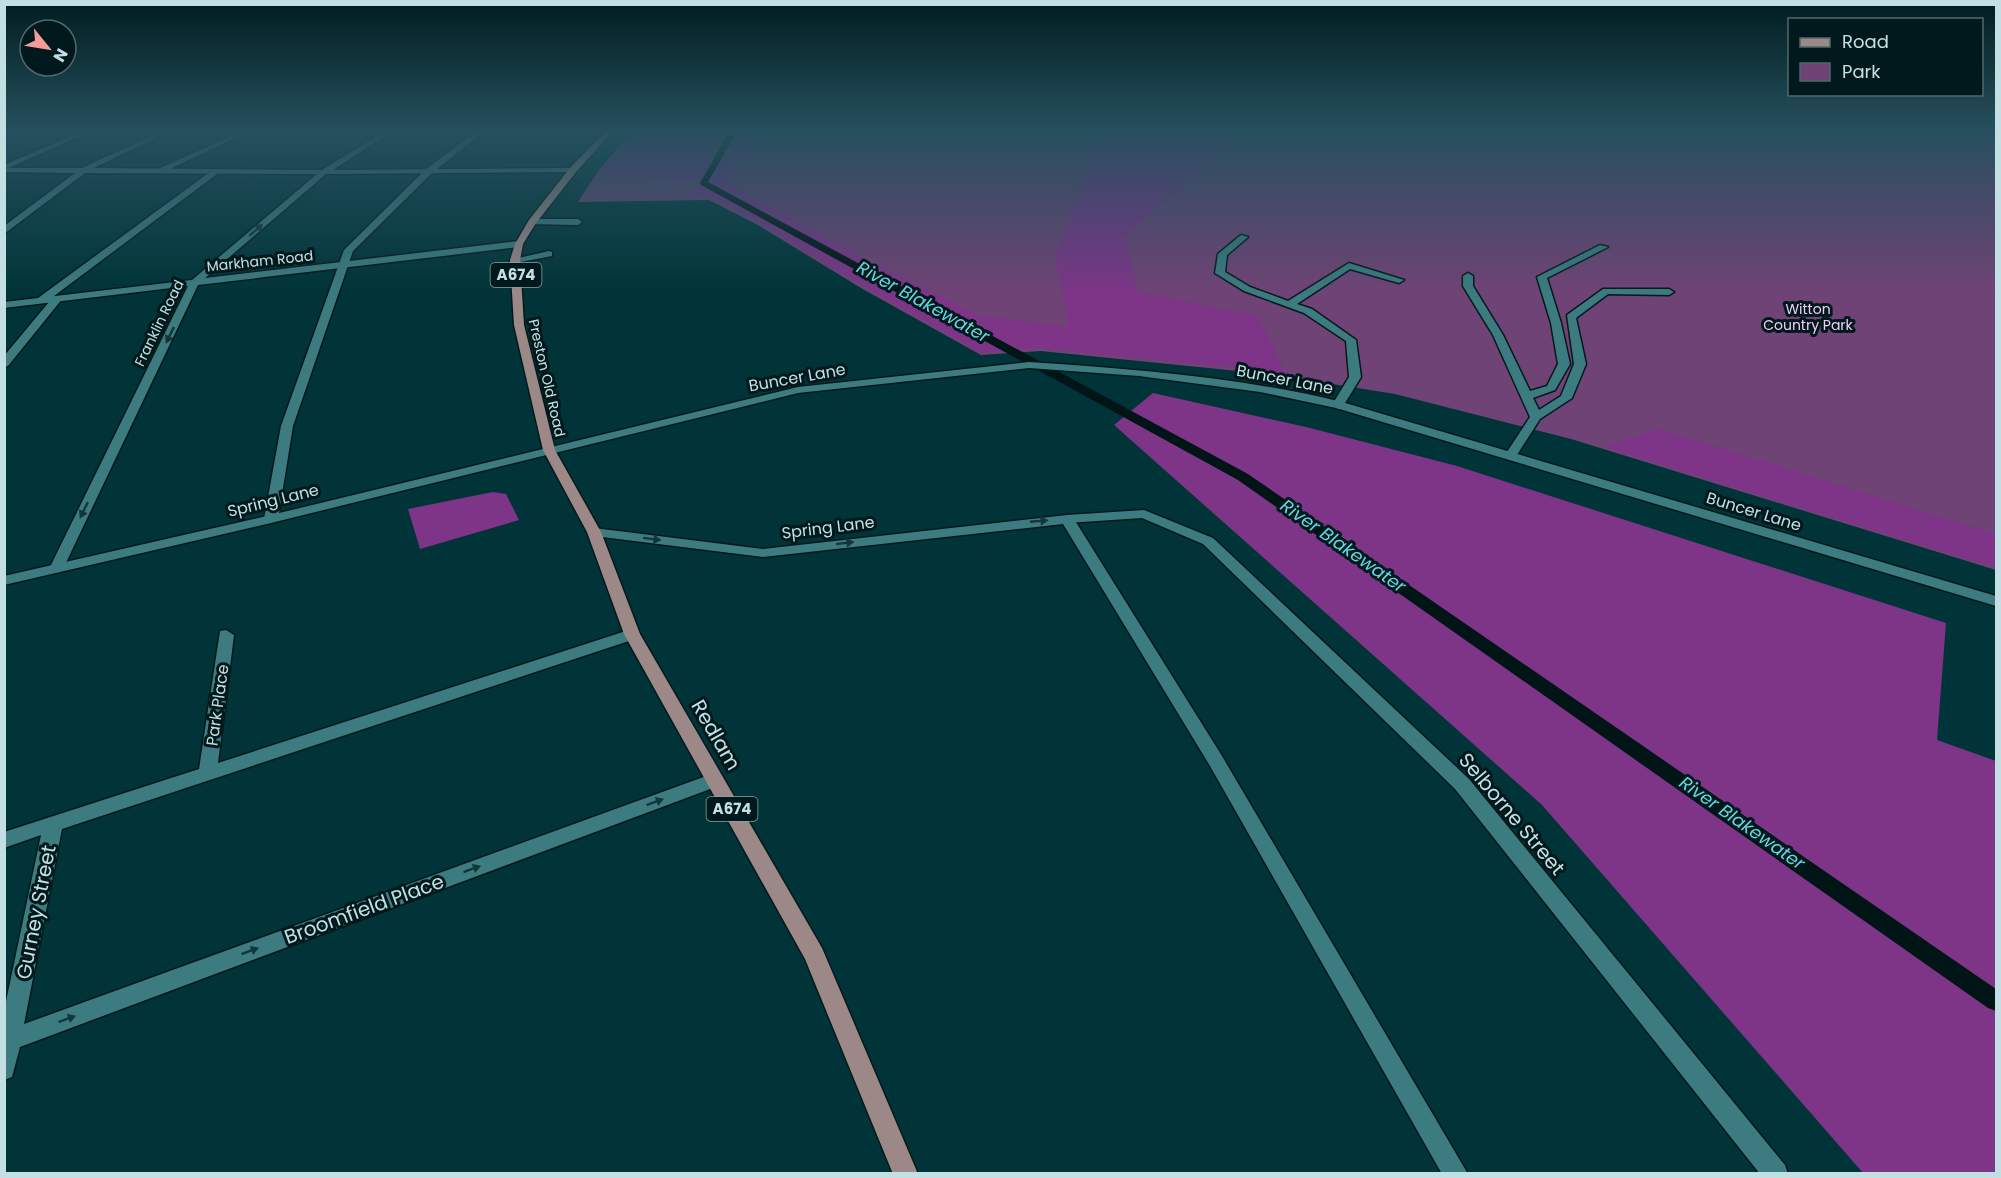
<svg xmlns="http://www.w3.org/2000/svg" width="2001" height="1178" viewBox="0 0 2001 1178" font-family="Poppins,sans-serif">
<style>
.green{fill:#704376}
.forest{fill:#7e3588}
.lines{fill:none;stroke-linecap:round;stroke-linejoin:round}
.stream{fill:#011517;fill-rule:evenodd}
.lane-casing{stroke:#05191a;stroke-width:3}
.street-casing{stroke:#05191a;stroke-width:3}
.secondary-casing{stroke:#05191a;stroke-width:3}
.primary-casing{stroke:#05191a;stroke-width:3}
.lane{fill:#3c7b80;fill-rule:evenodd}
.street{fill:#3c7b80;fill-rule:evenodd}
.secondary{fill:#3c7b80;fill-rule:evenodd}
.primary{fill:#9d8888;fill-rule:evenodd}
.oneway{fill:#13363a}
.labels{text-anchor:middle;stroke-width:6;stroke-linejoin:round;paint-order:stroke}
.far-street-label{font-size:14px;fill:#c2e0e3;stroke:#01191c}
.far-park-label{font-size:14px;fill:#f1cbf6;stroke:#01191c}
.shield{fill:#01191c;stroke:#88a4a7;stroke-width:1.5}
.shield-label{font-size:15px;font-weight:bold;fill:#c2e0e3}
.street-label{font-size:16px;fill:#c2e0e3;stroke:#01191c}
.water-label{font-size:18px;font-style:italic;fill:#61d7e1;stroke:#01191c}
.near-street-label{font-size:20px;fill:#c2e0e3;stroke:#01191c}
</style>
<rect width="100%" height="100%" fill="#003438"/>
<polygon class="green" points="634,130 1996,130 1996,570 1571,439 1395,394 1276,375 1041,351 981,355 861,288 758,225 709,200 578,202 599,170"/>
<g class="forest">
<polygon points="634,130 763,130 729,184 860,257 978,315 1069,327 1055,256 1100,130 1228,130 1239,137 1124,237 1138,292 1258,316 1286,373 1036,348 980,353 828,266 761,223 710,198 690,198 703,185 726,184 608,175 599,170"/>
<polygon points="1153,393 1306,427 1457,466 1946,623 1937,740 1996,761 1996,1173 1863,1173 1542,805 1114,425"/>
<polygon points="1660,429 1996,534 1996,568 1603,447"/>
<polygon points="493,492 506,494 519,520 420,549 408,509"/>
</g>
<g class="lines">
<polygon class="stream" points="730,130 738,130 708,182 1248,474 1996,989 1996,1011 1988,1008 1238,480 701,185 700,183"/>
<defs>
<g id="lane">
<polygon points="85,130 94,130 4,170 4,165"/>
<polygon points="244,130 253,130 161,173 154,171"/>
<polygon points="478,130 486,130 432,173 353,251 293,426 278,519 271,523 266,522 264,519 281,426 344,250 426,169"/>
<polygon points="214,169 221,171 46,302 38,302 38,298"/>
<polygon points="532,219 578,219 582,222 578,225 529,224 528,222"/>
<polygon points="1241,235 1248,237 1227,255 1225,272 1250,287 1288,301 1349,263 1404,280 1399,283 1350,269 1297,304 1312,309 1356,340 1361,377 1342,408 1338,409 1332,405 1349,377 1346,341 1304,313 1244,291 1215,273 1218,254"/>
<polygon points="1600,245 1608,247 1547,278 1561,323 1570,364 1555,390 1533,398 1539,410 1561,396 1574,364 1567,315 1603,289 1669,289 1674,292 1669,295 1608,294 1576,318 1586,364 1572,398 1540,419 1515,458 1507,458 1505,455 1530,417 1493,335 1463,286 1463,276 1468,273 1473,276 1473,286 1503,335 1530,391 1547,386 1558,364 1551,323 1537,277"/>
<polygon points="549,251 552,252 552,256 515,263 510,260"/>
<polygon points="54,296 63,298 8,366 4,367 4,356"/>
<polygon points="1067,515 1074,519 1222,756 1468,1174 1442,1174 1210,766 1063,524 763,557 594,536 587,532 594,528 763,549"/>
</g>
<g id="street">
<polygon points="164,130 173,130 94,168 322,170 387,130 394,130 333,170 573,168 577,170 573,172 326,174 205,278 519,241 523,244 519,247 198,285 63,569 56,573 51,572 49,569 188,286 4,308 4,302 192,280 317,174 85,173 4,234 4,226 75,173 4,172 4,168 82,168"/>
<polygon points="1144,510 1213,538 1469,779 1785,1165 1788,1174 1760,1174 1455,789 1203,544 1142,518 1067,523 1060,519 1067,515"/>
<polygon points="632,629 640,634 638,638 62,829 24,1024 709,775 715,773 721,775 724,780 721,785 20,1047 12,1077 4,1080 4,1011 41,835 4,848 4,832 199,769 220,631 226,630 234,635 218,763"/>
</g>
<path id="secondary" d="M1029,362C1134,369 1240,377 1342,402L1996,596V606L1336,408L1260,392L1139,376L1029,368L798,393L271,523L4,585V576L271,515L798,387Z"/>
<polygon id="primary" points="607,130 614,130 576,172 536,223 523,244 520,260 524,325 555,450 601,532 640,634 822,948 918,1174 893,1174 805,959 624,634 587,532 543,450 514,325 510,260 515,244 529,220 570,168"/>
</defs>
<use href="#lane" class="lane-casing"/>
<use href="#street" class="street-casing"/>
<use href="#secondary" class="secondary-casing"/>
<use href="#primary" class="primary-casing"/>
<use href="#lane" class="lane"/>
<use href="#street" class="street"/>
<use href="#secondary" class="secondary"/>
<use href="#primary" class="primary"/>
</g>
<defs><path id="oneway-solid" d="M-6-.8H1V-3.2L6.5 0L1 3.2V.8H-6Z" transform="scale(1.5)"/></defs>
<g class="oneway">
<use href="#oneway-solid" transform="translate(256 230) rotate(-41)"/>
<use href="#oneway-solid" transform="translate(170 335) rotate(116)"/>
<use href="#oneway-solid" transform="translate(84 510) rotate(116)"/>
<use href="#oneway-solid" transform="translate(1039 521) rotate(-5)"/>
<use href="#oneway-solid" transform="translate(652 539) rotate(7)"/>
<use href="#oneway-solid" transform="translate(845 543) rotate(-7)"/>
<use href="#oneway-solid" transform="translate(655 802) rotate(-20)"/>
<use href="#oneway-solid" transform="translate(472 869) rotate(-20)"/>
<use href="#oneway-solid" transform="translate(250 951) rotate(-20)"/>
<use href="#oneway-solid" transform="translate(67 1019) rotate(-20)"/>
</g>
<linearGradient id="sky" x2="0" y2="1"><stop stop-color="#001d1f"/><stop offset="0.44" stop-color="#26505e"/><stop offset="1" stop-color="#26505e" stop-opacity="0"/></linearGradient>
<rect width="2001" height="295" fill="url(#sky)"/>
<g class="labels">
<g class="far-street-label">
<text transform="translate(260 261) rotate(-6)" y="5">Markham Road</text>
<text transform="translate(159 323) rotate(-64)" y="5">Franklin Road</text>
<text transform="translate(547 378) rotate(77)" y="5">Preston Old Road</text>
</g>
<g class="far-park-label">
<text x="1808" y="314">Witton<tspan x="1808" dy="16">Country Park</tspan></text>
</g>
<g class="shield">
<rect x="490.5" y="263" width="51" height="24" rx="4.5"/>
<rect x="706.5" y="797" width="51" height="24" rx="4.5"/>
</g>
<g class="shield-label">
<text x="516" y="280">A674</text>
<text x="732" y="814">A674</text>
</g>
<g class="street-label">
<text transform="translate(797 377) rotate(-10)" y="6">Buncer Lane</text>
<text transform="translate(1285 379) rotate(11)" y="6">Buncer Lane</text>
<text transform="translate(273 500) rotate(-14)" y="6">Spring Lane</text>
<text transform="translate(1754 511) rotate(17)" y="6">Buncer Lane</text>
<text transform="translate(828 527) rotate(-7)" y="6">Spring Lane</text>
<text transform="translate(217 705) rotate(-82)" y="6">Park Place</text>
</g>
<g class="water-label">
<text transform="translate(923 302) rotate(29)" y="6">River Blakewater</text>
<text transform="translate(1343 546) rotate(35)" y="6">River Blakewater</text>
<text transform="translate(1742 823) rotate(35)" y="6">River Blakewater</text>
</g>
<g class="near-street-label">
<text transform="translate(716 735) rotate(60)" y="7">Redlam</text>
<text transform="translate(1512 814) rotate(50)" y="7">Selborne Street</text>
<text transform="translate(364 909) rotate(-20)" y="7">Broomfield Place</text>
<text transform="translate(36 912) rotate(-79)" y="7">Gurney Street</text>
</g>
</g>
<rect width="2001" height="1178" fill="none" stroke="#c2e0e3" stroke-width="12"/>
<rect x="1788" y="18" width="195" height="78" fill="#01191c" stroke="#4e696c" stroke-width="1.5"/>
<rect x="1800" y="38" width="30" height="9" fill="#9d8888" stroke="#4e696c" stroke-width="1.5"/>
<text x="1842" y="48" font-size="18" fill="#c2e0e3">Road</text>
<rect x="1800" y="63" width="30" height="18" fill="#704376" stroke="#4e696c" stroke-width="1.5"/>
<text x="1842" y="78" font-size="18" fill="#c2e0e3">Park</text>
<g transform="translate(48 48) rotate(120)"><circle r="28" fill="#01191c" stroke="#4e696c" stroke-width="1.5"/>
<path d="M0-4.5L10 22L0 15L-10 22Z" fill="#f59b97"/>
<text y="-9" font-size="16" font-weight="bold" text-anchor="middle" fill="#c2e0e3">N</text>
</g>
</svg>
